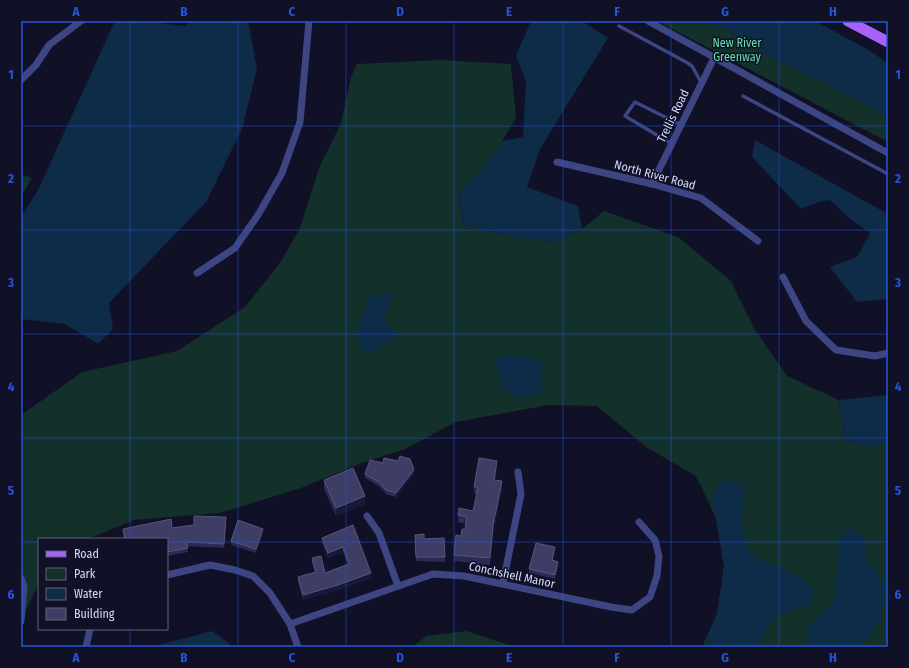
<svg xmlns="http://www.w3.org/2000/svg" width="909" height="668" viewBox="0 0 909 668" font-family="'Fira Sans Condensed',sans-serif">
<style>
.green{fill:#13302a}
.water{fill:#0e2c47}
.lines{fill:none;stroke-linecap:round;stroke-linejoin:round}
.lane{stroke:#3d4683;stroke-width:3.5}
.street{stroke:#3d4683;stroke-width:7}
.primary{stroke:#a862f9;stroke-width:11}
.wall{fill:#2c2a54}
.shaded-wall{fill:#19183a}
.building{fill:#3e3d66;stroke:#56557e}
.grid{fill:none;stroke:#2655da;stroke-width:1;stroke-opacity:0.55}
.labels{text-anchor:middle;stroke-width:3;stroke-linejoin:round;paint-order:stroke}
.park-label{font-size:12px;fill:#65dcab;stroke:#101026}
.street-label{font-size:12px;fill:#d7d9fe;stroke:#101026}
.neatline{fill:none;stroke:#2655da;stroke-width:1.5}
.grid-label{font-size:13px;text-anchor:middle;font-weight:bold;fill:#2655da}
</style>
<rect width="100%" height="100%" fill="#101026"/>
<g class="green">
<polygon points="657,21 707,21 745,40 762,52 842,91 888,117 888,142"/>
<polygon points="440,60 511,64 516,118 492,158 458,195 464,225 513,237 554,242 582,229 604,211 678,237 731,281 754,328 787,376 839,400 845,440 872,448 888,442 888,647 702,647 717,614 724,566 716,518 696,476 646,447 597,406 548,405 456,422 405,449 359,464 301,488 220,513 134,520 88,539 39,539 39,583 24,614 21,626 21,415 82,372 177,351 245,307 280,263 300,228 319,168 341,123 351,77 357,64"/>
<polygon points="21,174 32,178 21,197"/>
<polygon points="466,631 516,647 411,647 427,636"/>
</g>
<g class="water">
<polygon points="131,21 143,21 185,26 191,21 248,21 257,69 242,129 206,202 109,303 113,329 98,344 65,324 21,319 21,217 38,190 114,23"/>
<polygon points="531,21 582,21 608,38 540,149 527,187 578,206 582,229 554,242 513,237 464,225 458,195 492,158 502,141 523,137 526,82 516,56"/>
<polygon points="707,21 815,21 867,49 888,63 888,117 842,91 762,52 745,40"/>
<polygon points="755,140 888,214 888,299 857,302 830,267 857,257 870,233 850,219 830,200 819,202 801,209 752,157"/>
<polygon points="394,293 384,320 398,336 374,352 361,350 357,331 370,296"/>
<polygon points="510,355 542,360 541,393 517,398 502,386 498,369 492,360"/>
<polygon points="888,395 888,442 872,448 845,440 839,400"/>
<polygon points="723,481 741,483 745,495 741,518 748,552 760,560 787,570 809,583 813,595 810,605 775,616 762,638 762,647 707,647 707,637 717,614 724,566 716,518 711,497"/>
<polygon points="850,527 866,538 865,557 885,583 884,603 877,623 862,647 809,647 806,641 808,627 826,609 835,599 840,537"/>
<polygon points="212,631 229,643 231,647 151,647"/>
</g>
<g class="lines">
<g class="lane">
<polyline points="619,26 686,62 692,66 701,82"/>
<polyline points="743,96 888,174"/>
<polyline points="672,144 625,116 635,102 681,125"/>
</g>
<g class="street">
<polyline points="648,21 888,153"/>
<polyline points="21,80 36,65 49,45 81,21"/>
<polyline points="557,162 652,184 701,198 758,241"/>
<polyline points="652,184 714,58"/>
<polyline points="197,273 235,248 258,215 282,173 300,122 309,21"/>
<polyline points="783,277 806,321 836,350 875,356 888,353"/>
<polyline points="367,516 379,533 398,586"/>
<polyline points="167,575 210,565 235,570 253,576 270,593 290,624 298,647"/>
<polyline points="21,578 24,586 21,621"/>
<polyline points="503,583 521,494 518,472"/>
<polyline points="290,624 433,574 464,576 611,607 632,610 650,597 657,576 659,556 655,540 639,522"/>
<polyline points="86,647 90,629"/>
</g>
<polyline class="primary" points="848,21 888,42"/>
</g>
<g class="wall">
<polygon points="497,468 495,480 502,488 495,523 494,522 490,565 454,561 454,555 461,536 465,529 466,524 458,522 458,515 473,511 477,494 474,494 474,487"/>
<polygon points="365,474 414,474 396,497 386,494 380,487 365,478"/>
<polygon points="324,480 365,504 336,516 324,489"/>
<polygon points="226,517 224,548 187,546 188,552 167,556 167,539 124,539 123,534 123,529 172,528 194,525"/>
<polygon points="353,525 371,578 338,590 303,600 298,582 298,577 315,573 312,563 312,558 325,573 348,564 343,552 328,558 322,542 322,538"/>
<polygon points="263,533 256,553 231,545 231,541"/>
<polygon points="415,535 424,539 444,538 445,562 416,561"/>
<polygon points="555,551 553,561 558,566 555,579 529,573 529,569"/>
</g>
<g class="shaded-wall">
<polygon points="497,461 497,468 494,486 494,480"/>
<polygon points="414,470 414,474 396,497 396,493"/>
<polygon points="502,481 502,488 495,523 495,516"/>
<polygon points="365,496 365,504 336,516 336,508"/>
<polygon points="494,516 494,522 490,565 490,558"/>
<polygon points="263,529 263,533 256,553 256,549"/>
<polygon points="343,547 343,552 328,558 328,553"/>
<polygon points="555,547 555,551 552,565 552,560"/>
<polygon points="558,562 558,566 555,579 555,575"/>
<polygon points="371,573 371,578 338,590 303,600 303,595"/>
</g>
<g class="building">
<polygon points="400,456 410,459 414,470 396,493 386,490 380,483 365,474 370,460 383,463 384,458 398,461"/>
<polygon points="479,458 497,461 494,480 502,481 495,516 494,516 490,558 454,555 456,535 461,536 462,529 465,529 467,517 458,515 459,508 473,511 478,488 474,487"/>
<polygon points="353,468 365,496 336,508 324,480"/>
<polygon points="194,516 226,517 224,544 186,542 188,548 167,552 167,539 125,539 123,529 171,519 172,528 194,525"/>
<polygon points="238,520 263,529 256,549 231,541"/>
<polygon points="353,525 371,573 338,585 303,595 298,577 316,572 312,558 321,556 325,573 349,564 343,547 328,553 322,538"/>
<polygon points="424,534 424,539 444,538 445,557 416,557 415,535"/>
<polygon points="536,543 555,547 552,560 558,562 555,575 529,569"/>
</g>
<path class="grid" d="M130,21V539M238,21V647M346,21V647M454,21V647M563,21V647M671,21V647M779,21V647M21,126H888M21,230H888M21,334H888M21,438H888M21,542H39M167,542H888M130,629V647"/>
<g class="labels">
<g class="park-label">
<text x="737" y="47">New River<tspan x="737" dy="14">Greenway</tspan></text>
</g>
<g class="street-label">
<text transform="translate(673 116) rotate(-64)" y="4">Trellis Road</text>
<text transform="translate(655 175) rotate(15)" y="4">North River Road</text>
<text transform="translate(512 575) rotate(12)" y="4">Conchshell Manor</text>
</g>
</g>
<rect width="909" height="668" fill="none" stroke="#101026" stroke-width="44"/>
<rect x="38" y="538" width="130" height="92" fill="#101026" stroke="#60607c"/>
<rect x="46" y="551" width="20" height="6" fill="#a862f9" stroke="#60607c"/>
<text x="74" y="558" font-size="12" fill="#d7d9fe">Road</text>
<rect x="46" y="568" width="20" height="12" fill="#13302a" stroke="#60607c"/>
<text x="74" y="578" font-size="12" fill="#d7d9fe">Park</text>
<rect x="46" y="588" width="20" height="12" fill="#0e2c47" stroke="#60607c"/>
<text x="74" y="598" font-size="12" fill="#d7d9fe">Water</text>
<rect x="46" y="608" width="20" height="12" fill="#3e3d66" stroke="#60607c"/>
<text x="74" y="618" font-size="12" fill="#d7d9fe">Building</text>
<rect x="22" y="22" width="865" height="624" class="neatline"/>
<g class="grid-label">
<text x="76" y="16">A</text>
<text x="184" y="16">B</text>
<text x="292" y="16">C</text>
<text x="400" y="16">D</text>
<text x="509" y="16">E</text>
<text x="617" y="16">F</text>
<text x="725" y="16">G</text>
<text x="833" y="16">H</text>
<text x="11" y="79">1</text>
<text x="898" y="79">1</text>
<text x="11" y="183">2</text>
<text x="898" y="183">2</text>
<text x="11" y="287">3</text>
<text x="898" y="287">3</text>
<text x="11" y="391">4</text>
<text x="898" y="391">4</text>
<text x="11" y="495">5</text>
<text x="898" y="495">5</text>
<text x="11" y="599">6</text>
<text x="898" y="599">6</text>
<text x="76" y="662">A</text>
<text x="184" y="662">B</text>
<text x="292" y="662">C</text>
<text x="400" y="662">D</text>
<text x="509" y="662">E</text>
<text x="617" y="662">F</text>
<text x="725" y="662">G</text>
<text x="833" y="662">H</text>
</g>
</svg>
